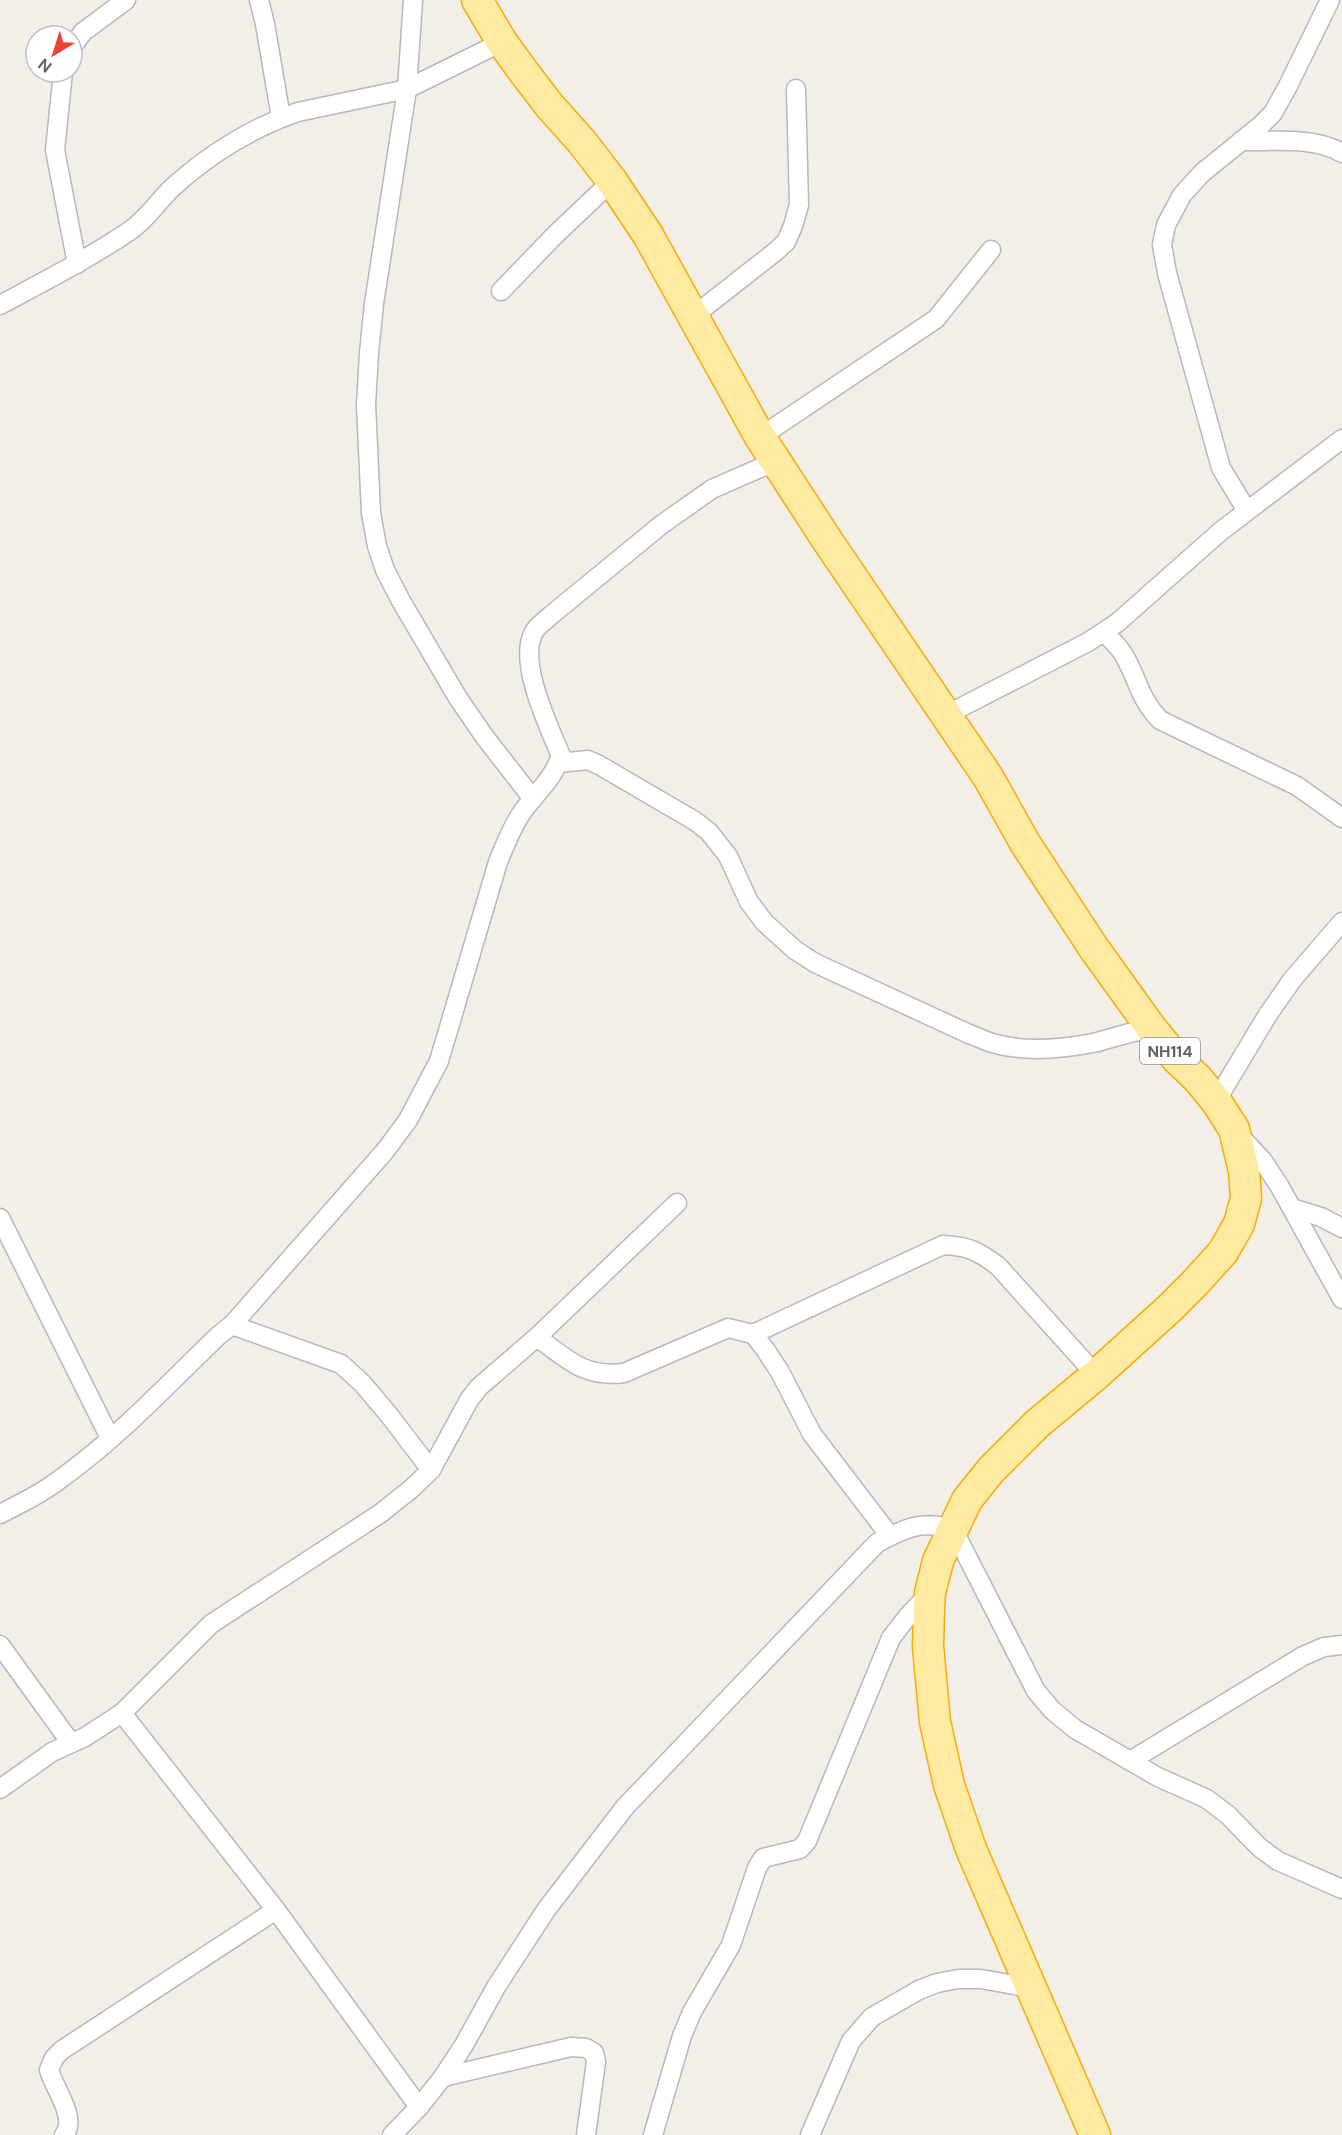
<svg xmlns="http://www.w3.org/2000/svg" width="1342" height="2135" viewBox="0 0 1342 2135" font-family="'DM Sans',sans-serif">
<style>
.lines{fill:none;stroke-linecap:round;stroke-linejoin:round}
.minor-casing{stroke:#b5b8bc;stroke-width:21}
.trunk-casing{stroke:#f9ab00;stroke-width:33}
.minor{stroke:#fff;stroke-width:18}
.trunk{stroke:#feeaa1;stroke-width:30}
.labels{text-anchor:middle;stroke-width:5;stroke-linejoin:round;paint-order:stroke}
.shield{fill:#fff;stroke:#8f9295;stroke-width:1.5}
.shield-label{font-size:16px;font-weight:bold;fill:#5f6368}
</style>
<rect width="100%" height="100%" fill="#f1efe8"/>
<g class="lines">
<defs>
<g id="minor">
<polyline points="259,0 265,24 281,118"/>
<polyline points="413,0 407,89 374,304 369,353 366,404 371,513 377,546 385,570 401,601 458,698 484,736 533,799"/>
<polyline points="72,47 83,32 126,0"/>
<polyline points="63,72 55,150 77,264"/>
<path d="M1241,141C1273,142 1313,136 1342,153"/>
<polyline points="501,291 556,234 612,181"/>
<path d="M0,305C45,281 90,258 131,230C147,219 159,200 173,187C208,155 253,127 298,112L407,89L502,42"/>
<polyline points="692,317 775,252 786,242 793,226 799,205 796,89"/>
<polyline points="760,437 936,319 991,250"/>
<polyline points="1247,511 1221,468 1167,273 1162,245 1166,225 1182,195 1202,173 1260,126 1273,113 1288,86 1330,0"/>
<path d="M1104,632C1111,640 1120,647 1125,657C1139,682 1139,698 1160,720L1297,786L1342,818"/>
<polyline points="946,715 1088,642 1117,623 1221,531 1342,439"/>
<path d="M558,763L588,760L599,765L695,821L709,832L728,856L749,902L765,923L795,950L815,963L969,1034C978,1037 987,1042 996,1044C1026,1052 1062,1049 1093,1043C1113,1038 1131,1031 1152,1029"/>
<polyline points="1216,1101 1267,1016 1292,980 1342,922"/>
<polyline points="1238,1134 1263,1161 1280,1187 1342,1299"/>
<polyline points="1292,1208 1321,1217 1342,1228"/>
<polyline points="0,1218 110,1438"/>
<polyline points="232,1325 341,1364 362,1383 389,1415 431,1470"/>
<path d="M753,1334L943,1245C968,1246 978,1251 998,1266L1096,1375"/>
<path d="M537,1337C567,1359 584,1378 624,1373L728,1328L753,1334L765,1349L780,1372L812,1434L890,1536"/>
<path d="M0,1514C22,1503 44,1492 63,1477C120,1436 169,1383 219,1335L232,1325L385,1151L408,1120L439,1061L498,862C505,845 512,826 523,811C538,790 551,782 561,756C549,727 517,661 534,632C537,626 545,621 550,616L661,525L712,489L776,461"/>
<polyline points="0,1645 71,1743"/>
<polyline points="122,1713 276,1910 419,2107"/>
<polyline points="1130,1761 1303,1656 1324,1647 1342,1645"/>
<polyline points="0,1789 52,1752 85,1737 122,1713 211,1624 381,1513 411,1489 431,1470 469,1400 479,1387 537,1337 677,1203"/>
<polyline points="443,2077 571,2047 586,2048 594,2053 596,2062 586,2135"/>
<path d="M64,2135C78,2119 54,2088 49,2070L54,2058L62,2050L276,1910"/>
<path d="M392,2135L419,2107L443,2077L464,2045L496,1987L546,1910L625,1807L877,1543C905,1528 921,1520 953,1529L1036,1691L1052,1710L1075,1729L1158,1777L1207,1799L1228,1815L1259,1847L1278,1861L1342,1889"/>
<polyline points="653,2135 682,2036 692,2012 731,1945 757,1868 763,1858 800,1849 807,1841 891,1638 908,1616 930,1593"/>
<polyline points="810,2135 851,2041 872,2017 919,1990 937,1983 958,1979 981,1979 1032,1988"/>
</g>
<polyline id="trunk" points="477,0 502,42 523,71 549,105 582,142 612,181 648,235 760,437 829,543 988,777 1025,843 1093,947 1152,1029 1176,1058 1198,1079 1216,1101 1234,1129 1244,1171 1246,1198 1239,1224 1223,1252 1195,1283 1170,1308 1096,1375 1037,1424 991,1470 967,1500 938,1561 930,1593 929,1609 928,1646 935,1722 949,1785 971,1849 1095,2135"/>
</defs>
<use href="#minor" class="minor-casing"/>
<use href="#trunk" class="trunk-casing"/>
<use href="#minor" class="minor"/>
<use href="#trunk" class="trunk"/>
</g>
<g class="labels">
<rect class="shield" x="1140" y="1038" width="60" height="26" rx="4.5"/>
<g class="shield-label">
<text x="1170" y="1057">NH114</text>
</g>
</g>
<g transform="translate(54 54) rotate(218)"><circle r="28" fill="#ffffff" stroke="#bfc1c3" stroke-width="1.5"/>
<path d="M0-4.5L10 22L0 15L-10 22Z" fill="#ea4335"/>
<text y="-9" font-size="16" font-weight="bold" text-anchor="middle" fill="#5f6368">N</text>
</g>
</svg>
